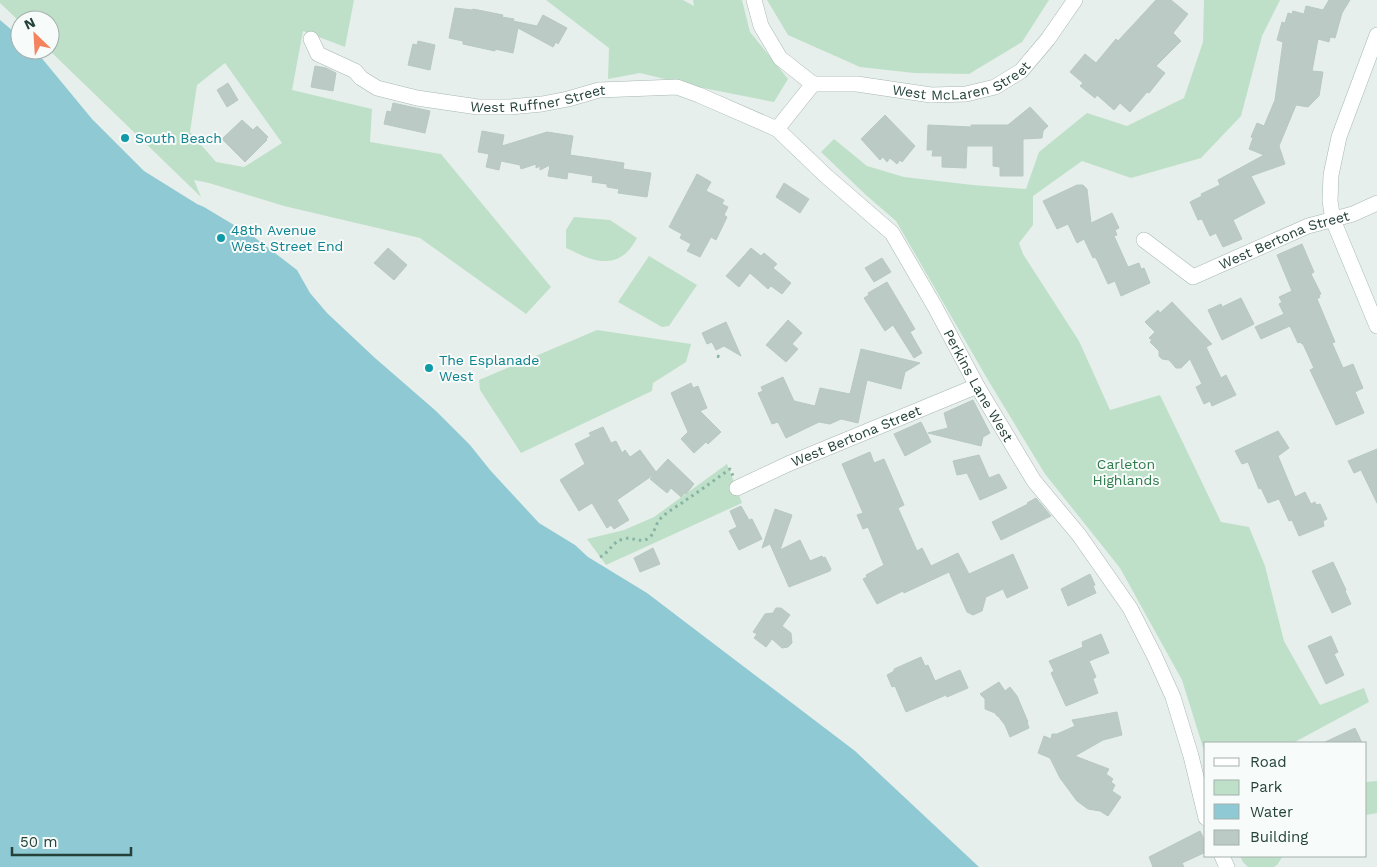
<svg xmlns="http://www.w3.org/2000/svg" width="1377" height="867" viewBox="0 0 1377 867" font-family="'Work Sans',sans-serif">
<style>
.green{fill:#bfe0c8;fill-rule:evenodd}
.water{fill:#8ec9d4}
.building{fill:#bbcac4;stroke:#b8c9c2}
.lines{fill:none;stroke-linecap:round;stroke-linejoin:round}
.street-casing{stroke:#a8b8b2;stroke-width:16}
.secondary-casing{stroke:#a4bbb3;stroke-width:16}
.path{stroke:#86b3a5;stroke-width:3;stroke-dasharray:2.5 4;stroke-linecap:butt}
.street{stroke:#fff;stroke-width:15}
.secondary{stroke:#fff;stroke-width:15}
.culture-dot{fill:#0f9aa8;stroke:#f7fbf9;stroke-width:2}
.labels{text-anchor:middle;stroke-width:4;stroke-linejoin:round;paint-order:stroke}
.street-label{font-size:14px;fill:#24423a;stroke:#f7fbf9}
.culture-label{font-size:14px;fill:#0d838f;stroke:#f7fbf9;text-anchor:start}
.park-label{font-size:14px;fill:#2d7a4b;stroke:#f7fbf9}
</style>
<rect width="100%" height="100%" fill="#e6efeb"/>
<g class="green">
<path d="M0,0H354L345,47L303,31L292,90L372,109L370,142L441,154L551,287L526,314L420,238L284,206L209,183L194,180L201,197L49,50H50V20H20V22L0,3ZM225,63L282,143L244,167L216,162L190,132L197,85Z"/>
<polygon points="546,0 683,0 694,6 693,0 742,0 750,32 788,79 774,102 698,87 640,73 608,79 609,48"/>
<polygon points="767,0 1049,0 1022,42 969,74 914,73 860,67 788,35"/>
<polygon points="1204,0 1280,0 1262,36 1241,116 1201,158 1131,178 1082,161 1033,196 1033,225 1019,243 1023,254 1079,341 1110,410 1160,395 1221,522 1249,527 1265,566 1284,641 1320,705 1364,688 1369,702 1293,743 1206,743 1206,757 1182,680 1120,568 1045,474 988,380 896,221 866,195 821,152 834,139 867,166 904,177 973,185 1026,189 1039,152 1087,113 1127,126 1184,98 1203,42"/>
<path d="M574,217L610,220L637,238C634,243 630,250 625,254C606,269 585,257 566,248V230Z"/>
<polygon points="649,256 697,285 669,326 662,327 618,302"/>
<polygon points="597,330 691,344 686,362 653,383 652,391 521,453 480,390 479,380"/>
<polygon points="727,464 742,503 606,565 587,539 624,530 654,517"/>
<polygon points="1377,781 1377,813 1366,815 1366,782"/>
<polygon points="1240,856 1283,856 1277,865 1274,867 1248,867 1243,862"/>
</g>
<polygon class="water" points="0,20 20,37 20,50 35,50 92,119 144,171 197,204 204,207 254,237 297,270 310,293 327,313 375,358 436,411 470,445 490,470 539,523 575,545 588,557 647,593 855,751 979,867 0,867"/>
<g class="building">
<polygon points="1156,0 1171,0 1188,14 1173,33 1181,41 1156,66 1165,73 1149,93 1147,92 1130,112 1120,103 1114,110 1097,95 1095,98 1080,86 1083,83 1070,72 1085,54 1096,63 1116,39 1118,41"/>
<polygon points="1329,0 1350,0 1342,13 1335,38 1330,37 1329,42 1318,39 1312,71 1323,72 1319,96 1308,107 1296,105 1279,146 1285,164 1251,176 1265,203 1233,220 1242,239 1223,247 1216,233 1210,236 1202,219 1198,220 1190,202 1202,196 1201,194 1220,185 1218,180 1264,155 1249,149 1253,138 1251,137 1257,123 1264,126 1275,100 1283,42 1277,40 1282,22 1285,23 1288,13 1292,14 1293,11 1304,14 1306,6 1323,10"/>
<polygon points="455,8 472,10 473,9 503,15 502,17 514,19 513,21 537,26 543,15 567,28 558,44 556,42 553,47 518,28 513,53 495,49 495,51 463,44 463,41 449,38"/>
<polygon points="418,41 435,45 430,70 408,65 413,44 417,45"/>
<polygon points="315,66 326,68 336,73 333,91 311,87"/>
<polygon points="228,83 238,100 227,107 217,90"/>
<polygon points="393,103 430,111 425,133 384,124 387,111 391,112"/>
<polygon points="1030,107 1048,126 1043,131 1042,138 1023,139 1023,176 1000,176 1000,167 993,166 993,146 967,146 966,168 942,167 942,156 932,156 933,150 927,150 928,125 971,127 971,125 1008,125"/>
<polygon points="885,115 915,146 902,162 900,160 897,164 890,158 887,162 883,157 880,160 861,139"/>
<polygon points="242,120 253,130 257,126 268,137 266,139 267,140 245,162 222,139"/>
<polygon points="482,131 504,135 502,146 547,132 573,136 570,155 624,163 623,169 651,173 647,197 618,193 619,189 607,187 607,184 592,182 593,176 568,172 567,179 548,176 550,165 540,170 540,166 536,168 536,164 521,169 520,165 501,161 499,170 486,167 489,154 478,152"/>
<polygon points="697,174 711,182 706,191 724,200 722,204 728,207 724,215 727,217 716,240 711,237 700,257 687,251 691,244 680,238 682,234 669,227"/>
<polygon points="784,183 809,199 800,213 776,197"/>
<polygon points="1077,185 1083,185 1087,189 1091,223 1112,213 1119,228 1115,230 1117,235 1114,236 1128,267 1139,263 1141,269 1144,268 1150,283 1121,296 1115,281 1108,284 1097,260 1095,257 1093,258 1084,239 1077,243 1068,224 1057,229 1043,201"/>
<polygon points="1302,244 1314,272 1311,274 1321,294 1319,295 1320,297 1317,299 1335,342 1332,343 1343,368 1353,364 1363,388 1355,392 1364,413 1336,425 1310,370 1314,368 1303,344 1302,344 1300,342 1298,343 1290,326 1261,339 1255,327 1284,314 1279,304 1282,302 1279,297 1292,291 1277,255"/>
<polygon points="388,248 407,265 394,280 374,263"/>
<polygon points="751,248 761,256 764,253 777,264 773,268 791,283 782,294 771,286 768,289 750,273 739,287 726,276"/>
<polygon points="882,258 891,272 874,282 865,268"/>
<polygon points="887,282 915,329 910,332 922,353 914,358 893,325 885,331 864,298 869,295 868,293"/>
<polygon points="1241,298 1254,324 1222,340 1208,310 1221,304 1222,307"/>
<polygon points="1172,302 1212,344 1206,347 1221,378 1226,375 1236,395 1212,406 1210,401 1204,404 1196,387 1202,384 1190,359 1181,368 1176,368 1169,360 1162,359 1159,356 1159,351 1150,342 1152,340 1149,338 1155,332 1145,322 1158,310 1160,313"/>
<polygon points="788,320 802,333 792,344 798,349 786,362 766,345"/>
<polygon points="726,322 741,356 724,346 716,350 712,342 707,344 702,333"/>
<polygon points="861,349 920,363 905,372 901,389 867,380 858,423 841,419 830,424 819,422 786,438 778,422 772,424 758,393 763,391 761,387 783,377 794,401 815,406 820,388 850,394"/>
<polygon points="691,383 693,388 698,386 707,408 700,411 721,432 708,444 706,442 694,453 681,439 688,432 671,393"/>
<polygon points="973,400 990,433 983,437 981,446 928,433 948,428 944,413"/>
<polygon points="921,422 931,442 905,456 894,434"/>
<polygon points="603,427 611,443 616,441 622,453 625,450 630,457 640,450 656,472 668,459 694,484 686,494 685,493 681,497 671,488 667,493 650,479 656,473 617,500 629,520 614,529 611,525 607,528 592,503 579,511 560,480 585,464 575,444 591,436 589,433"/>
<polygon points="1278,431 1289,448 1278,456 1295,497 1305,492 1311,504 1315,502 1316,505 1320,504 1327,519 1323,521 1324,526 1299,536 1292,520 1289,521 1279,499 1268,503 1261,488 1259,489 1248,462 1242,464 1235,451"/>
<polygon points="1377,449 1377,503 1361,470 1354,473 1348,461"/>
<polygon points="870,452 874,463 884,459 904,505 898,508 917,551 922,548 931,566 958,553 969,574 1013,554 1028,588 1007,598 1003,589 986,597 982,611 973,615 967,612 949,572 904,593 903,591 877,604 863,579 867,577 866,575 884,565 868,527 863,529 857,515 863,513 842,464"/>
<polygon points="979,455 989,478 999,474 1007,488 980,500 967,473 957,475 953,461"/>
<polygon points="1036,498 1051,516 1001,540 992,522 1028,504 1027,503"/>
<polygon points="741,506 749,520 752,519 762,539 739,550 729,531 737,527 730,511"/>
<polygon points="775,509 792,515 780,550 800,540 810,561 822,556 823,558 825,557 831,569 830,571 789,587 770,544 762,548"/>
<polygon points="653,548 660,564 640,572 634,558"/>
<polygon points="1333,562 1346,590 1345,591 1351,604 1332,613 1312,571"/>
<polygon points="1090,574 1095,585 1093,586 1096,593 1068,606 1061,589"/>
<polygon points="776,608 781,608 790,615 782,626 791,633 792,643 788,647 782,648 772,639 766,647 754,638 757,634 753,632 765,614 773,613"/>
<polygon points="1101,634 1109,653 1089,661 1096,677 1093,679 1098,693 1066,706 1051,673 1054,671 1049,661 1083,647 1082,642"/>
<polygon points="1331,636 1338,652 1334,654 1344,675 1326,684 1308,646"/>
<polygon points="921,657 925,666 928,665 935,681 960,670 968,688 947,697 946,695 906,712 895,686 892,687 887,675 894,671 894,669"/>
<polygon points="999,682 1005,691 1010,687 1017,696 1028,722 1027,722 1029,728 1010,737 1005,725 998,716 997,716 995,713 985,709 985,699 980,694"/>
<polygon points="1117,712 1122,735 1103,740 1075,756 1109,769 1106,774 1113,779 1111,782 1115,785 1112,791 1121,797 1108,816 1100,811 1088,809 1077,801 1060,778 1050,758 1038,753 1044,736 1051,739 1052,734 1057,734 1075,726 1072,720"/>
<polygon points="1355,728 1362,743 1323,743"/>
<polygon points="1200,831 1206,843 1206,852 1182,863 1184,867 1153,867 1149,857"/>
</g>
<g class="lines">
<defs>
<g id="street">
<polyline points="754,0 761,26 780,58 813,84"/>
<path id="s1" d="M311,39L318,54L355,71L361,78L377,88L417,98L478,107H510L542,104L568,99L599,90L677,87L699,95L777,129"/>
<path id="s2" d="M813,84L777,129L825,175L892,233L935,307L977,386L1034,481L1079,535L1130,608L1155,657L1173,697L1191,756L1206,818"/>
<path id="s3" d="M813,84H857L931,95L966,94L995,87L1021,71L1048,39L1075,0"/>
<path id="s4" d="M1144,240L1193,277L1308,226L1353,214L1377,203"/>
<path id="s5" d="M737,488L788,464L977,386"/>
<polyline points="1222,856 1227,867"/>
</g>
<polyline id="secondary" points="1377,35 1339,137 1331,175 1330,201 1333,220 1377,326"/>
</defs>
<use href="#street" class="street-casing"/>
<use href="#secondary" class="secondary-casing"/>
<g class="path">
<polyline points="717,356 720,357"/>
<path d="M600,557C610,552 612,542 623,539C632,536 640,544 649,538C655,533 655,524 661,518C668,511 678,506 686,500C701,490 716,479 730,469L733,476"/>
</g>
<use href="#street" class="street"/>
<use href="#secondary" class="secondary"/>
</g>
<g class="culture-dot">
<circle cx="125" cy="138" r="5"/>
<circle cx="221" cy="238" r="5"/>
<circle cx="429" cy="368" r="5"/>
</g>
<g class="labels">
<g class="street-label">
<text dy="5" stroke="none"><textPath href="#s3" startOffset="152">West McLaren Street</textPath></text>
<text dy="5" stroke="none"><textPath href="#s1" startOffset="249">West Ruffner Street</textPath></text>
<text dy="5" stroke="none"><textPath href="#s4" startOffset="160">West Bertona Street</textPath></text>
<text dy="5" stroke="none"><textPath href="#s2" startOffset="388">Perkins Lane West</textPath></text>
<text dy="5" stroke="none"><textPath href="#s5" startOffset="130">West Bertona Street</textPath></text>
</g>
<g class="culture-label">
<text x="135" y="143">South Beach</text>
<text x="231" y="235">48th Avenue<tspan x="231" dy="16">West Street End</tspan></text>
<text x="439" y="365">The Esplanade<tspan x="439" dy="16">West</tspan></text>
</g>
<g class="park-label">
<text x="1126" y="469">Carleton<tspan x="1126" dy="16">Highlands</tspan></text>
</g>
</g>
<rect x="1204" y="742" width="162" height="115" fill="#f7fbf9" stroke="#a3b1ad"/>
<rect x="1214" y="758" width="25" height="8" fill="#ffffff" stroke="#a3b1ad"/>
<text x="1250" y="767" font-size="15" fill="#24423a">Road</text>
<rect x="1214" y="780" width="25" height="15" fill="#bfe0c8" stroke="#a3b1ad"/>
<text x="1250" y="792" font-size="15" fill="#24423a">Park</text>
<rect x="1214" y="804" width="25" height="15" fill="#8ec9d4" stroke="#a3b1ad"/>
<text x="1250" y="817" font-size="15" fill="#24423a">Water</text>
<rect x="1214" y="830" width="25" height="15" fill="#bbcac4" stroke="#a3b1ad"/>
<text x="1250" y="842" font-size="15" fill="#24423a">Building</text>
<g transform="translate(35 35) rotate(335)"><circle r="24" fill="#f7fbf9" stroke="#a3b1ad"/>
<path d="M0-4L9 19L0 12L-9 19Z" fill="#f4845f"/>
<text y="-8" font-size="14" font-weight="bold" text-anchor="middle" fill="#24423a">N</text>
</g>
<path d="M12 847v8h119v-8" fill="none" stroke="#24423a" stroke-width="2.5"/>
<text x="20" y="847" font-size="15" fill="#24423a" stroke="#f7fbf9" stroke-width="4" paint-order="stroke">50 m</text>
</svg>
